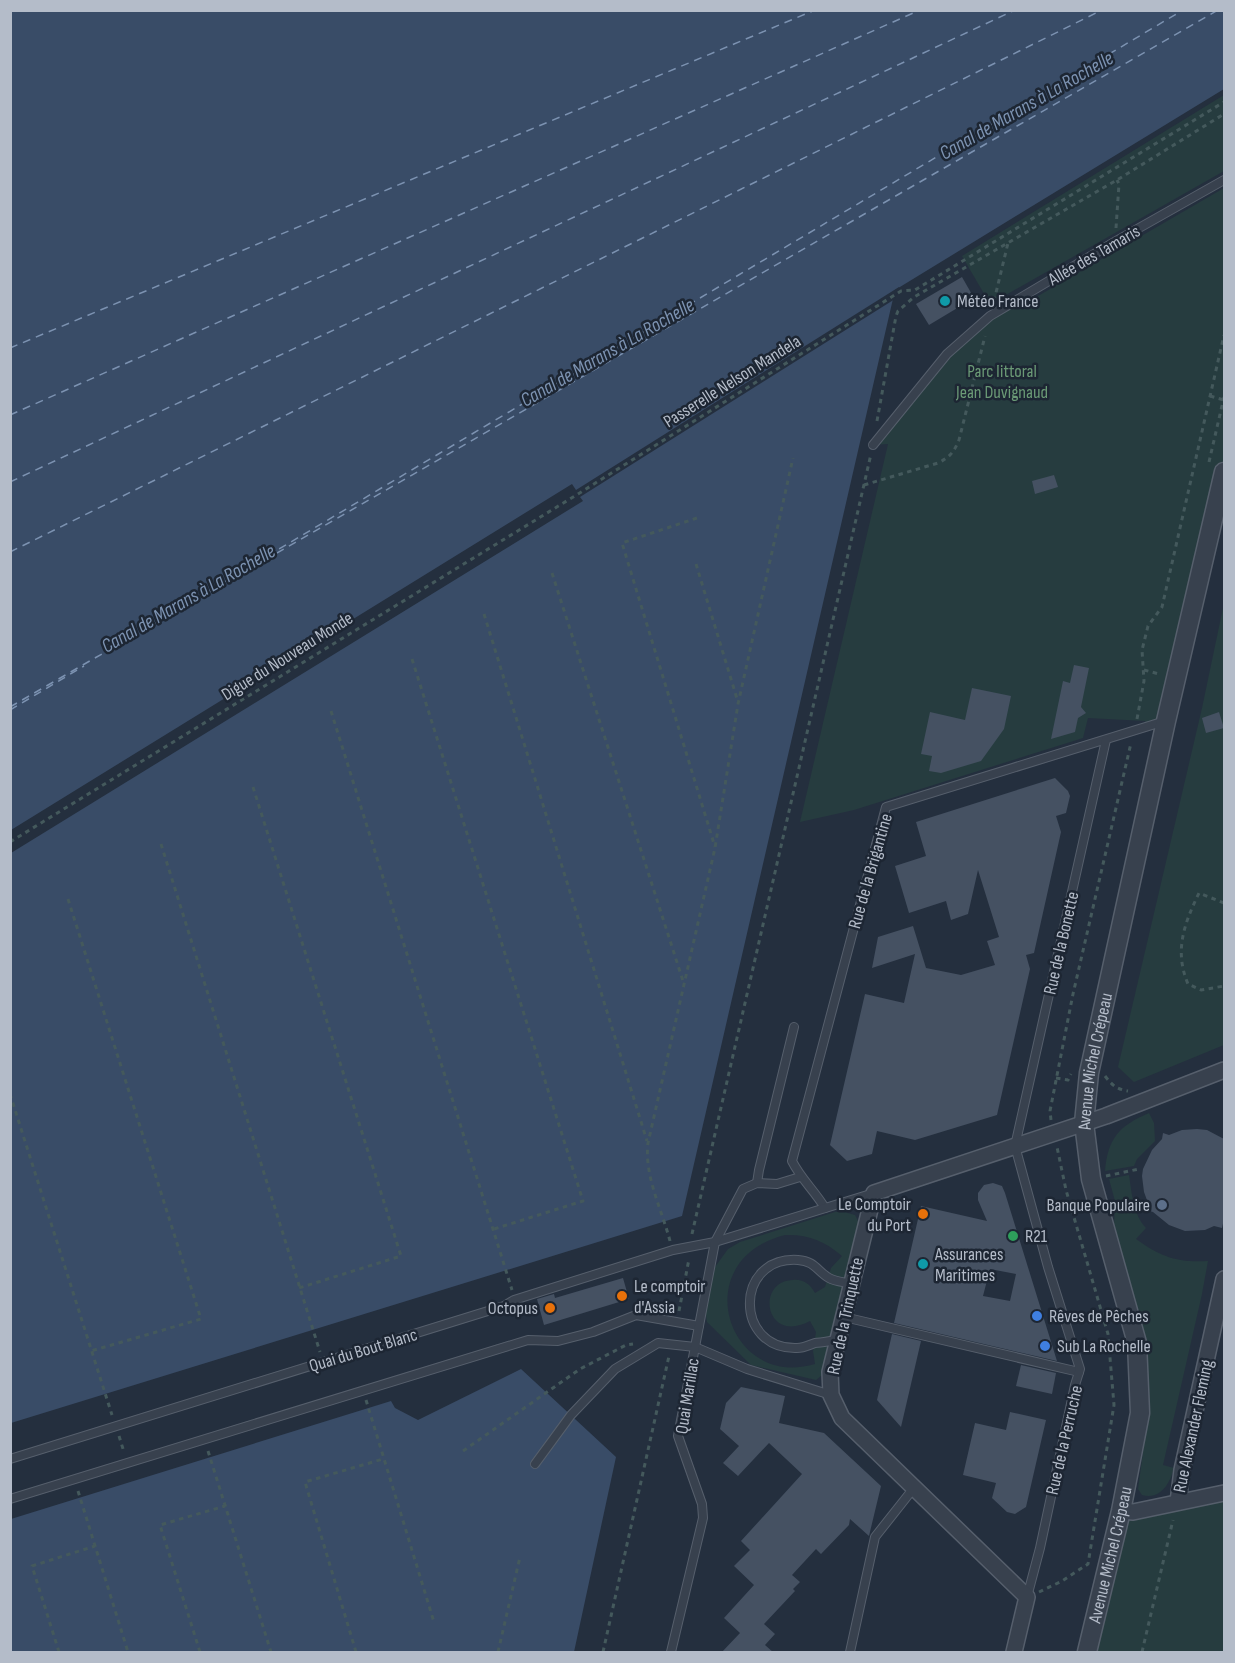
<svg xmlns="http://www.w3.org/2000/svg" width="1235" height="1663" viewBox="0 0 1235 1663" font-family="'Sofia Sans Condensed',sans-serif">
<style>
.green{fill:#263c3f;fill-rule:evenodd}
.water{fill:#394c67}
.pier{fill:#242f3e}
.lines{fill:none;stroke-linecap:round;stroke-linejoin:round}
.ferry{stroke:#7c92b1;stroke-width:1.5;stroke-dasharray:8 6;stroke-linecap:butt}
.building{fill:#455162;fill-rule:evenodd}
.service-casing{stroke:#565f6c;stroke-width:10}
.minor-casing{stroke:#565f6c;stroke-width:18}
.tertiary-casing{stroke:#565f6c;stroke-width:21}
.path{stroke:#44595c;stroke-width:3;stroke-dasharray:4.5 4.5;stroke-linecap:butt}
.service{stroke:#38414e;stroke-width:8}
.minor{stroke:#38414e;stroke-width:15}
.tertiary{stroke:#38414e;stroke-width:18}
.culture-dot{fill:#0f9aa8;stroke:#1d2633;stroke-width:2}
.service-dot{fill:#5c6f8a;stroke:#1d2633;stroke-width:2}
.food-dot{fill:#e8710a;stroke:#1d2633;stroke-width:2}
.leisure-dot{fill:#2e9e5b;stroke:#1d2633;stroke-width:2}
.shop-dot{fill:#3f7fe0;stroke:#1d2633;stroke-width:2}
.labels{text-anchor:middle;stroke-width:5;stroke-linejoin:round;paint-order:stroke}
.street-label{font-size:18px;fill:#b4bcc9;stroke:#1d2633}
.poi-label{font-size:18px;fill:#b4bcc9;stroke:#1d2633;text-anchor:start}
.park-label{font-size:18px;fill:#6b9a76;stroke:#1d2633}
.water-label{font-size:20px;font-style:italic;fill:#7c92b1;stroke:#1d2633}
</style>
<rect width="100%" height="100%" fill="#242f3e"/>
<g class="green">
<polygon points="1224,95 1224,171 990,304 962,256"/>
<polygon points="1224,188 1224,472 1166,721 1147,727 1145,721 1088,718 1083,738 854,810 800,822 888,444 873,445 947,354 974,329 1022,297 1026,303"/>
<polygon points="1224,603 1224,1045 1134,1082 1118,1067 1202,708"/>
<path d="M1149,1113L1154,1123L1155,1141L1137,1159L1134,1166L1105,1171C1108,1138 1119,1126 1149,1113Z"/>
<path d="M1129,1175C1132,1194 1133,1214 1146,1228L1136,1239C1161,1257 1178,1263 1208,1261L1202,1294L1163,1465L1174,1468C1170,1483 1161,1500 1142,1495L1138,1489L1146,1430L1148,1396L1147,1359L1142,1329L1114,1225L1115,1201L1109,1179Z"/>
<path d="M835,1212H844L855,1215L859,1223V1232L826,1372L816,1380L751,1365L707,1322L705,1309L715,1267L728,1249L740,1242ZM785,1235C807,1234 825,1241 842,1256L831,1268L825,1287L815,1293C810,1284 803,1279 793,1280C755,1281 765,1345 810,1321L816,1332L813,1351L815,1364C727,1390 686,1260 785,1235Z"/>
<polygon points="1224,1493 1224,1652 1088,1652 1121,1511"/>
</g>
<g class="water">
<polygon points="11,11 1224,11 1224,89 895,290 682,1216 11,1423"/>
<polygon points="521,1369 616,1457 574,1652 11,1652 11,1519 391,1401 395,1408 418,1420"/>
</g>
<polygon class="pier" points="899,287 901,290 897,292 895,299 580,497 583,501 11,853 11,830 572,484 576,490"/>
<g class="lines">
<g class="ferry">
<polyline points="10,348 815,10"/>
<polyline points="10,415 920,10"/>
<polyline points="10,482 1015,10"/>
<polyline points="10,552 1102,10"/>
<polyline points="207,592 1183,10"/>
<polyline points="10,707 1218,10"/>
<polyline points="10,710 84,666"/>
</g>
</g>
<g class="building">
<polygon points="962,277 974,298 929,325 916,304"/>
<polygon points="1054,475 1058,487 1035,494 1032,481"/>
<polygon points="1074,665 1089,668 1081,707 1086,713 1078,718 1075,732 1051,739 1063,681 1070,683"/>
<polygon points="972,688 1011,696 1004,729 981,761 941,773 929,771 932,756 921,754 930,712 965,720"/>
<polygon points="1219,712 1224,728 1206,733 1202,718"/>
<polygon points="1055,778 1068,791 1070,796 1066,813 1056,816 1061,832 1034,953 1026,955 1030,969 997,1115 915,1140 877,1131 872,1154 847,1161 830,1145 865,994 904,1003 915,954 872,968 878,937 913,926 926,968 961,975 995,965 987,941 999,937 978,870 968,914 951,920 946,901 909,913 895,866 926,856 916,822"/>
<polygon points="1197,1129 1207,1130 1224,1139 1224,1219 1222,1228 1214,1226 1205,1230 1185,1231 1169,1225 1153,1212 1146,1210 1148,1203 1144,1192 1142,1176 1143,1169 1152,1150 1162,1139 1163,1133 1169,1135 1182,1130"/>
<path d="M993,1183L1002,1186L1005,1193L1057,1361L894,1323L921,1206L987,1221L978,1200V1193L984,1185ZM990,1269L1016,1274L1010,1301L983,1296Z"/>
<polygon points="623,1278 629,1299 544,1325 537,1299 554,1294 555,1298"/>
<polygon points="892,1334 921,1341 901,1427 877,1400"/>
<polygon points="1021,1365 1056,1373 1052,1394 1016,1386"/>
<polygon points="741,1387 785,1396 779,1423 824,1433 881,1486 869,1536 850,1519 849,1525 821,1554 816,1549 792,1575 800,1582 793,1589 795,1591 764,1624 775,1634 765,1645 774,1653 721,1653 740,1633 724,1618 754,1585 734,1566 750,1550 741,1541 802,1474 769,1443 738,1476 723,1463 739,1446 720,1429 726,1403"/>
<polygon points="1010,1412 1046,1420 1026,1507 1015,1514 1007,1512 992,1498 996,1483 963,1475 975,1423 1006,1430"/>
</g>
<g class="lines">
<defs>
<g id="service">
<polyline points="873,445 947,354 990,316 1116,241 1224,180"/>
<polyline points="757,1183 759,1170 794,1027"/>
<path d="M825,1208C814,1190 801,1179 792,1161L886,807L1165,721"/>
<polyline points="844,1317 1079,1372"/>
<path d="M838,1339C830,1342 823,1342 815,1343C809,1345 804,1348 797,1348C734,1350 734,1256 798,1260C815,1261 817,1271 829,1278C836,1282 845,1282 852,1284"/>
<polyline points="10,1459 504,1306 514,1300 673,1250 715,1242 874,1193"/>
<polyline points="535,1464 571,1415 615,1369 658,1343 695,1347 747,1369 831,1395"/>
<polyline points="10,1499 528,1340 558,1341 593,1332 636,1315 699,1326"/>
<polyline points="1027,1597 1040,1548 1075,1385 1080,1369 1048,1267 1015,1146 1106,740"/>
<polyline points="671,1652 703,1518 702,1504 678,1436 715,1242 743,1189 757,1183 777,1184 800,1177"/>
<polyline points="850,1652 875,1537 913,1489"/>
</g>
<g id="minor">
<polyline points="1178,1502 1182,1470 1224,1279"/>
<polyline points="1121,1511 1133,1512 1224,1493"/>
<polyline points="1014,1652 1027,1597 842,1418 831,1395 830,1372 874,1193 1106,1116 1224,1070"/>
</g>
<g id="tertiary">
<path id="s1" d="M1087,1652L1121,1511L1140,1413L1137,1343L1091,1179L1084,1123L1089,1073L1166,721L1224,472"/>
</g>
</defs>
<use href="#service" class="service-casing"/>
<use href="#minor" class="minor-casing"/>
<use href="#tertiary" class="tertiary-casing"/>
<g class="path">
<polyline points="1116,228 1119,184 1117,180"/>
<polyline points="994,301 1008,243"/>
<polyline points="1210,396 1224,400"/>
<polyline points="877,421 896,316 898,311 914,297 1117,180 1224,114"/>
<polyline points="1209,462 1224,397"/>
<path d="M864,485L938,463C950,457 954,452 959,440L985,336"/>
<polyline points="697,518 622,543 715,847"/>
<polyline points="696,564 738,702"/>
<polyline points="552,573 683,981"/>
<polyline points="484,614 647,1141"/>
<polyline points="412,659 583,1201 494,1229"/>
<polyline points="1144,670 1159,674"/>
<polyline points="331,711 512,1290"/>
<polyline points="1137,719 1144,681 1142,650 1148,626 1162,607 1224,335"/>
<polyline points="253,787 401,1256 299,1288"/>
<polyline points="10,842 578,494 901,291 915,290 1224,102"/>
<polyline points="161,844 320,1352"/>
<polyline points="68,899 201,1319 91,1351"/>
<path d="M1224,903L1199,893C1184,924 1174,951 1188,984L1201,990L1224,986"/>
<path d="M1105,1076C1112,1085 1116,1089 1128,1091"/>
<polyline points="1056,1078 1068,1080 1071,1074"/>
<polyline points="10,1094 112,1415"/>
<polyline points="1051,1120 1050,1111 1073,994 1131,743"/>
<polyline points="1106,1176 1139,1169"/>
<polyline points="692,1234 871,454"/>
<path d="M670,1241C662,1210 644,1176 648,1143L715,848L738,704L793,458"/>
<polyline points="679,1311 689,1259"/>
<polyline points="366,1400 434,1622"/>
<polyline points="119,1436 124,1452"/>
<polyline points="208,1451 271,1652"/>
<polyline points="463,1451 580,1369 626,1345 633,1344"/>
<polyline points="78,1491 128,1652"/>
<polyline points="1039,1592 1062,1581 1088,1564 1114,1405 1108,1334 1066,1190 1057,1147"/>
<polyline points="59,1652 32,1566 95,1546"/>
<polyline points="200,1652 160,1525 225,1506"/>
<polyline points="356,1652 305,1482 383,1459"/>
<polyline points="498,1652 520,1557"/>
<polyline points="603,1652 669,1356"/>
<polyline points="1142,1652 1173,1520"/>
</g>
<use href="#service" class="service"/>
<use href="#minor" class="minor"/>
<use href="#tertiary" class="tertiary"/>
</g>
<g class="culture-dot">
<circle cx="945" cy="301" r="6"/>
<circle cx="923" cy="1264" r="6"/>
</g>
<circle class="service-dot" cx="1162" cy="1205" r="6"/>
<g class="food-dot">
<circle cx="923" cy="1214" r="6"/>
<circle cx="622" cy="1296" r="6"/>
<circle cx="550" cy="1308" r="6"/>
</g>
<circle class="leisure-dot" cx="1013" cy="1236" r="6"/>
<g class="shop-dot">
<circle cx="1037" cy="1316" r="6"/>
<circle cx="1045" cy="1346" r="6"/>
</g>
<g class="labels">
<g class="street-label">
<text transform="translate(1094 255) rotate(-30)" y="6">Allée des Tamaris</text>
<text transform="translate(732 381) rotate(-32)" y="6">Passerelle Nelson Mandela</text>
<text transform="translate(287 656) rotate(-32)" y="6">Digue du Nouveau Monde</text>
<text transform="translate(870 871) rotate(-74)" y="6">Rue de la Brigantine</text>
<text transform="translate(1061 943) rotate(-77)" y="6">Rue de la Bonette</text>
<text dy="6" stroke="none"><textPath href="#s1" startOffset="604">Avenue Michel Crépeau</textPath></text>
<text transform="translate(845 1316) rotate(-78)" y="6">Rue de la Trinquette</text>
<text transform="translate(363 1350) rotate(-17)" y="6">Quai du Bout Blanc</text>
<text transform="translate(687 1396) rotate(-81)" y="6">Quai Marillac</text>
<text transform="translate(1193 1426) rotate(-78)" y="6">Rue Alexander Fleming</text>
<text transform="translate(1064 1440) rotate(-77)" y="6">Rue de la Perruche</text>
<text dy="6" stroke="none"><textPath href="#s1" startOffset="100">Avenue Michel Crépeau</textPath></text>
</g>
<g class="poi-label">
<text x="957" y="307">Météo France</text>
<text x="911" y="1210" text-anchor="end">Le Comptoir<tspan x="911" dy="21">du Port</tspan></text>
<text x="1150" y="1211" text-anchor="end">Banque Populaire</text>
<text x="1025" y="1242">R21</text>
<text x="935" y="1260">Assurances<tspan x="935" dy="21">Maritimes</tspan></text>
<text x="634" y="1292">Le comptoir<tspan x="634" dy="21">d'Assia</tspan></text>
<text x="538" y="1314" text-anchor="end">Octopus</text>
<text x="1049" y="1322">Rêves de Pêches</text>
<text x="1057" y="1352">Sub La Rochelle</text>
</g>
<g class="park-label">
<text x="1002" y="377">Parc littoral<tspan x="1002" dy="21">Jean Duvignaud</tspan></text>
</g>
<g class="water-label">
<text transform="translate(1026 105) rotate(-30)" y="7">Canal de Marans à La Rochelle</text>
<text transform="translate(607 352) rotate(-30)" y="7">Canal de Marans à La Rochelle</text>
<text transform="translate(188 598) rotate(-30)" y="7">Canal de Marans à La Rochelle</text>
</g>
</g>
<rect width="1235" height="1663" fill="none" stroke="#b4bcc9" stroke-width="24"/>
</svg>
